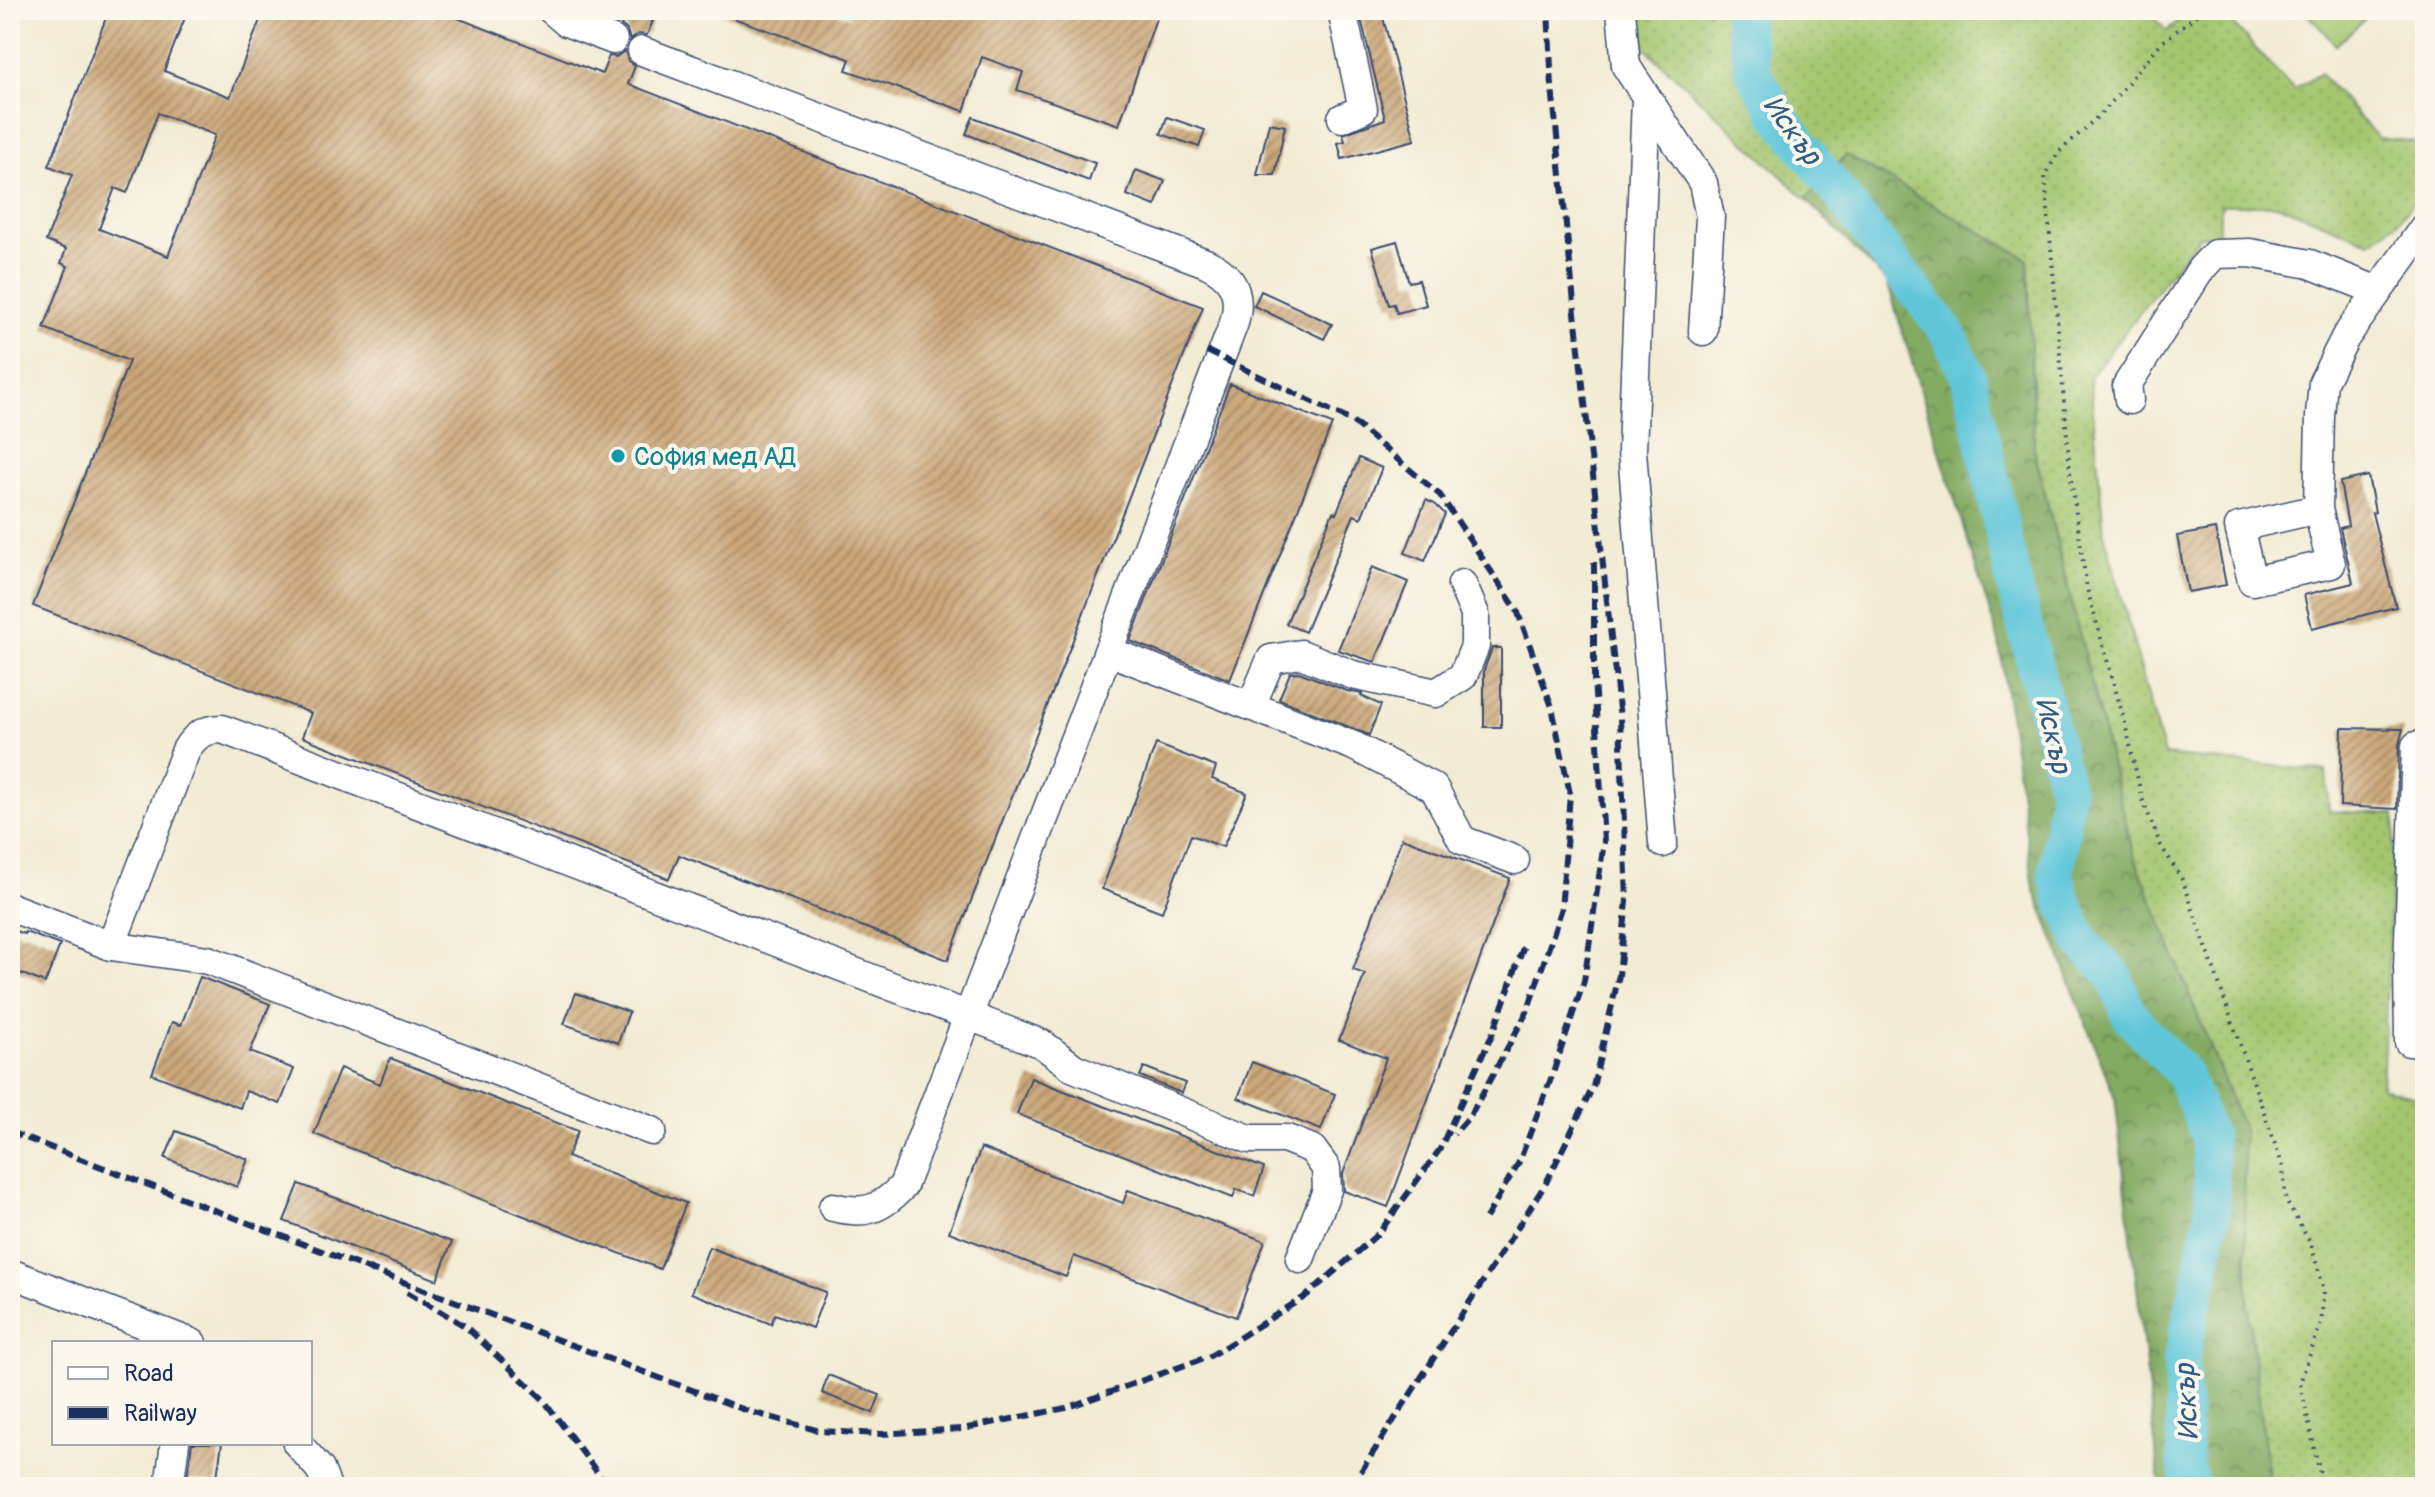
<svg xmlns="http://www.w3.org/2000/svg" width="2435" height="1497" viewBox="0 0 2435 1497" font-family="Pangolin,sans-serif">
<style>
.grass{fill:url(#grass-dots);stroke:#607a66;stroke-width:2}
.forest{fill:url(#forest-crowns);stroke:#4f6d60;stroke-width:2}
.park{fill:#a4c66f;stroke:#607a66;stroke-width:2}
.lines{fill:none;stroke-linecap:round;stroke-linejoin:round}
.river{stroke:#5ec6da;stroke-width:36}
.building{fill:url(#building-hatch);fill-rule:evenodd}
.minor-casing{stroke:#3b4b70;stroke-width:31}
.path{stroke:#3b4b70;stroke-width:4;stroke-dasharray:2 6;stroke-linecap:butt}
.minor{stroke:#fff;stroke-width:28}
.rail{stroke:#1b2f5e;stroke-width:6;stroke-dasharray:12 6;stroke-linecap:butt}
.culture-dot{fill:#0f9aa8;stroke:#fbf7ec;stroke-width:3}
.labels{text-anchor:middle;stroke-width:8;stroke-linejoin:round;paint-order:stroke}
.culture-label{font-size:26px;fill:#0d838f;stroke:#fbf7ec;text-anchor:start}
.water-label{font-size:28px;font-style:italic;fill:#2f5c83;stroke:#fbf7ec}
</style>
<defs>
<pattern id="grass-dots" width="8" height="8" patternUnits="userSpaceOnUse" patternTransform="scale(2)"><rect width="8" height="8" fill="#a4c66f"/><path d="M2 2h.1M6 6h.1" fill="none" stroke="#8daa63" stroke-width="1.8" stroke-linecap="round"/></pattern>
<pattern id="forest-crowns" width="20" height="18" patternUnits="userSpaceOnUse" patternTransform="scale(2)"><rect width="20" height="18" fill="#83ab62"/><path d="M2 6a3 3 0 1 1 6 0M12 15a3 3 0 1 1 6 0" fill="none" stroke="#6a8c54"/></pattern>
<pattern id="building-hatch" width="6" height="6" patternUnits="userSpaceOnUse" patternTransform="scale(2)"><rect width="6" height="6" fill="#cba779"/><path d="M-1 1l2-2M0 6l6-6M5 7l2-2" fill="none" stroke="#a48866"/></pattern>
</defs>
<rect width="100%" height="100%" fill="#fbf7ec"/>
<filter id="ink" filterUnits="userSpaceOnUse"><feTurbulence type="fractalNoise" baseFrequency=".0125" numOctaves="2"/><feDisplacementMap in="SourceGraphic" scale="16" xChannelSelector="R" yChannelSelector="G"/><feConvolveMatrix kernelMatrix="1 2 1 2 8 2 1 2 1" color-interpolation-filters="sRGB"/></filter>
<filter id="wash" filterUnits="userSpaceOnUse"><feTurbulence type="fractalNoise" baseFrequency=".006" numOctaves="4" result="noise"/><feDisplacementMap in="SourceGraphic" scale="32" xChannelSelector="R" yChannelSelector="G"/><feGaussianBlur stdDeviation="1.8" result="paint"/><feColorMatrix in="noise" values="0 0 0 0 0 0 0 0 0 0 0 0 0 0 0 0 0 1.4 0 .05"/><feComposite in="paint" operator="in"/></filter>
<g filter="url(#wash)">
<rect width="100%" height="100%" fill="#f2ecd4"/>
<polygon class="grass" points="1629,10 2148,10 2167,31 2190,10 2220,10 2294,90 2320,73 2378,138 2425,143 2425,187 2399,221 2370,242 2279,205 2222,205 2217,236 2199,236 2090,377 2104,532 2164,755 2326,771 2329,811 2395,814 2382,1088 2425,1099 2425,1487 2270,1487 2248,1308 2243,1129 2133,853 2034,449 2028,259 1846,155 1806,199 1631,35"/>
<polygon class="forest" points="1846,155 2028,259 2034,449 2133,853 2243,1129 2248,1308 2270,1487 2160,1487 2115,1098 2034,889 1999,642 1887,282 1806,199"/>
<polygon class="park" points="2304,10 2375,10 2336,45"/>
<g class="lines">
<polyline class="river" points="1741,10 1753,72 1779,116 1948,333 1969,378 2015,588 2067,791 2056,874 2061,896 2083,944 2114,975 2129,1015 2183,1074 2208,1134 2213,1206 2201,1273 2181,1359 2185,1462 2191,1487"/>
</g>
<g id="blocks">
<g class="building">
<path d="M109,10H188L164,71L230,97L264,10H437L602,74L609,56L616,57L625,51L628,61L635,66L628,84L1203,307L948,960L679,855L669,879L302,737L311,713L33,606L129,361L44,328L68,266L61,263L66,249L46,241L72,175L49,166ZM158,113L215,135L168,256L99,229L115,188L127,193Z"/>
<polygon points="717,10 828,10 849,17 851,10 1159,10 1119,125 1017,90 1023,72 982,57 964,111 846,70 850,59 716,12"/>
<polygon points="1359,10 1381,10 1415,140 1342,159 1338,143 1345,141 1343,134 1385,119"/>
<polygon points="626,11 653,21 647,35 638,34 630,40 627,30 621,25"/>
<polygon points="973,117 1095,163 1089,181 966,134"/>
<polygon points="1167,117 1205,130 1199,147 1161,134"/>
<polygon points="1269,123 1285,126 1275,175 1257,175"/>
<polygon points="1136,170 1165,181 1155,206 1127,195"/>
<polygon points="1397,241 1409,282 1419,280 1426,305 1397,313 1394,304 1389,305 1372,248"/>
<polygon points="1261,291 1332,324 1324,339 1254,306"/>
<polygon points="1230,384 1332,424 1230,680 1130,641"/>
<polygon points="1359,458 1382,468 1361,518 1354,515 1305,632 1286,624 1333,512 1336,514"/>
<polygon points="2368,476 2375,512 2372,513 2396,607 2312,628 2304,595 2353,583 2340,528 2348,526 2340,482"/>
<polygon points="1426,500 1435,504 1445,514 1425,561 1405,553"/>
<polygon points="2215,529 2226,585 2188,592 2177,536"/>
<polygon points="1372,567 1408,582 1375,662 1338,650"/>
<polygon points="1492,648 1501,648 1501,727 1484,727 1484,670"/>
<polygon points="1299,672 1347,691 1362,694 1361,696 1381,705 1369,735 1279,699 1290,673"/>
<polygon points="2342,728 2403,729 2399,745 2397,809 2340,806"/>
<polygon points="1156,744 1216,767 1212,779 1247,793 1223,847 1191,835 1162,912 1102,889"/>
<polygon points="1402,838 1510,878 1388,1207 1344,1191 1343,1174 1386,1058 1339,1040 1365,974 1353,970"/>
<polygon points="10,929 24,934 25,932 60,945 45,983 10,969"/>
<polygon points="200,977 270,1004 250,1052 294,1069 280,1104 246,1091 240,1108 152,1074 172,1022 181,1025"/>
<polygon points="576,993 629,1012 618,1043 564,1024"/>
<polygon points="390,1058 578,1131 567,1157 686,1203 660,1269 314,1134 340,1068 380,1084"/>
<polygon points="1252,1062 1335,1094 1321,1130 1238,1098"/>
<polygon points="1144,1067 1185,1083 1181,1093 1140,1076"/>
<polygon points="1031,1078 1264,1168 1254,1196 1236,1189 1233,1198 1017,1114"/>
<polygon points="176,1131 248,1159 237,1187 165,1158"/>
<polygon points="981,1148 1123,1203 1128,1190 1265,1241 1236,1317 1074,1256 1066,1277 949,1232"/>
<polygon points="299,1184 452,1242 437,1280 284,1221"/>
<polygon points="709,1247 826,1292 812,1328 775,1314 771,1324 691,1293"/>
<polygon points="828,1375 880,1395 873,1413 822,1393"/>
<polygon points="192,1443 222,1443 216,1483 187,1479"/>
</g>
</g>
</g>
<g filter="url(#ink)">
<use href="#blocks" fill-opacity="0" stroke="#3b4b70" stroke-width="2"/>
<g class="lines">
<defs>
<g id="minor">
<polyline points="552,10 566,22 613,40"/>
<polyline points="1621,10 1626,66 1703,183 1710,217 1703,331"/>
<path d="M642,51L1206,263C1234,276 1242,294 1234,323L903,1186C880,1210 865,1215 833,1207"/>
<polyline points="1646,98 1632,451 1663,843"/>
<polyline points="1342,118 1363,109 1342,10"/>
<polyline points="2129,400 2127,385 2201,269 2215,254 2250,253 2310,264 2378,291"/>
<polyline points="2318,509 2239,527 2252,581 2331,564 2318,509 2320,416 2323,382 2345,338 2425,226"/>
<polyline points="1108,651 1354,746 1434,788 1462,840 1515,860"/>
<polyline points="1251,706 1271,659 1301,654 1353,675 1436,693 1463,676 1475,646 1475,614 1462,584"/>
<polyline points="2425,745 2416,746 2408,967 2425,967"/>
<polyline points="10,907 111,946 208,960 652,1131"/>
<path d="M111,946L186,750C195,735 205,729 222,729L1042,1044L1074,1068L1249,1139H1287L1312,1149L1326,1168L1327,1190L1300,1259"/>
<polyline points="2408,967 2409,1042 2425,1042"/>
<polyline points="10,1273 192,1343"/>
<polyline points="297,1443 320,1469 327,1487"/>
<polyline points="169,1487 175,1443"/>
</g>
</defs>
<use href="#minor" class="minor-casing"/>
<polyline class="path" points="2203,10 2160,44 2105,110 2058,153 2045,176 2070,472 2087,589 2125,723 2142,798 2160,844 2183,881 2283,1167 2286,1201 2311,1244 2324,1290 2321,1322 2300,1383 2320,1474 2325,1487"/>
<use href="#minor" class="minor"/>
<g class="rail">
<polyline points="1207,351 1352,421 1440,495 1517,610 1552,707 1570,794 1561,911 1527,1012 1470,1116 1454,1134"/>
<polyline points="10,1132 366,1268 376,1273"/>
<polyline points="1486,1218 1519,1162 1552,1076 1584,981 1604,842 1594,678 1594,561"/>
<polyline points="366,1268 748,1411 820,1431 881,1434 962,1429 1066,1408 1210,1356 1306,1296 1379,1233 1440,1149 1494,1030 1524,945"/>
<polyline points="407,1292 465,1326 543,1399 608,1487"/>
<polyline points="1351,1487 1546,1183 1593,1087 1619,975 1627,901 1620,718 1575,313 1552,87 1548,10"/>
</g>
</g>
</g>
<circle class="culture-dot" cx="618" cy="456" r="8"/>
<g class="labels">
<g class="culture-label">
<text x="634" y="465">София мед АД</text>
</g>
<g class="water-label">
<text transform="translate(1793 130) rotate(54)" y="10">Искър</text>
<text transform="translate(2054 735) rotate(77)" y="10">Искър</text>
<text transform="translate(2186 1402) rotate(-93)" y="10">Искър</text>
</g>
</g>
<rect width="2435" height="1497" fill="none" stroke="#fbf7ec" stroke-width="40"/>
<rect x="52" y="1341" width="260" height="104" fill="#fbf7ec" stroke="#a1a7b3" stroke-width="2"/>
<rect x="68" y="1367" width="40" height="12" fill="#ffffff" stroke="#a1a7b3" stroke-width="2"/>
<text x="124" y="1381" font-size="24" fill="#1b2f5e">Road</text>
<rect x="68" y="1407" width="40" height="12" fill="#1b2f5e" stroke="#a1a7b3" stroke-width="2"/>
<text x="124" y="1421" font-size="24" fill="#1b2f5e">Railway</text>
</svg>
